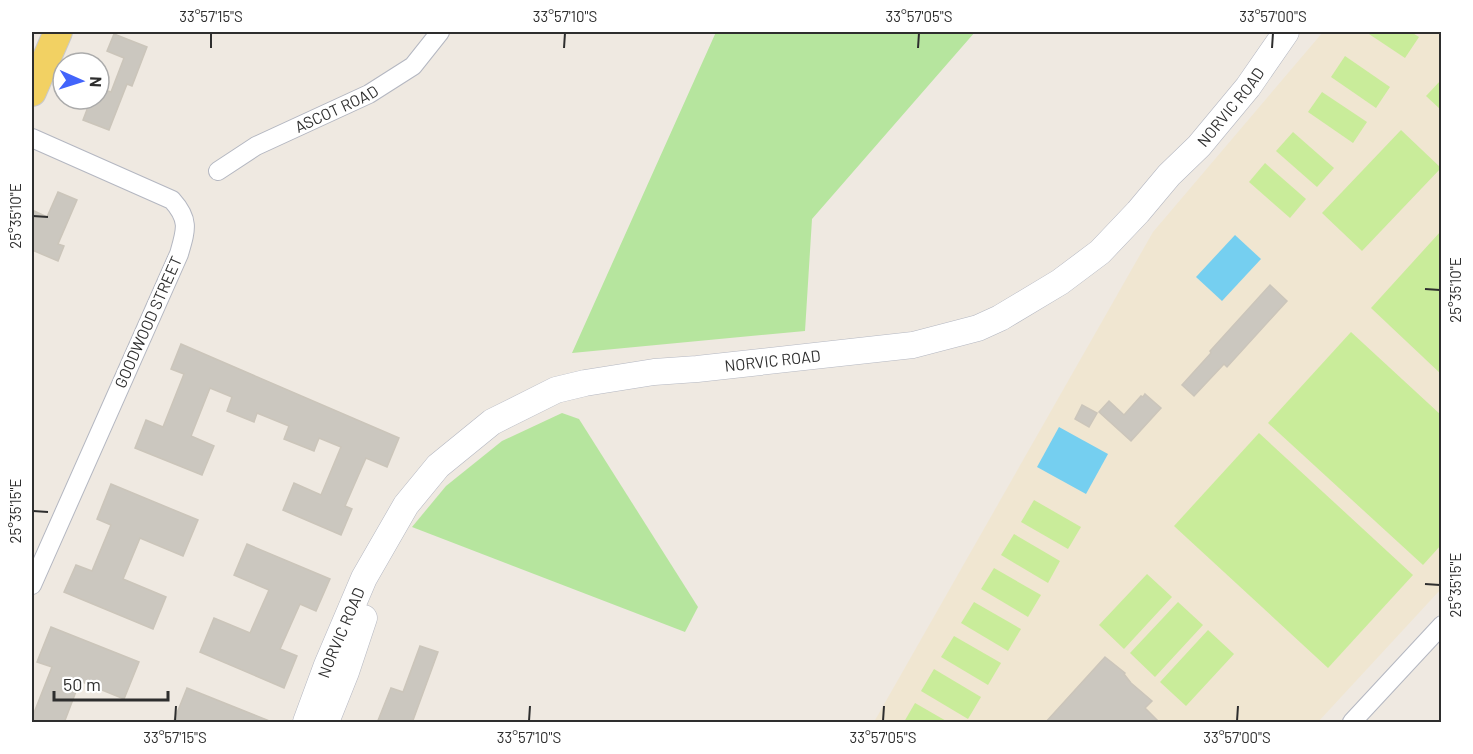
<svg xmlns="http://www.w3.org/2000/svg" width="1473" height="754" viewBox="0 0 1473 754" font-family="Barlow,sans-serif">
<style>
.education{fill:#f0e6d1}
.green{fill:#b6e59e}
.pitch{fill:#c9ec9a}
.water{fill:#75cff0}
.building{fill:#cbc7bf;stroke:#cbc5ba;stroke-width:1.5}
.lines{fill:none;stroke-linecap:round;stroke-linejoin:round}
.street-casing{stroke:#b4b7c1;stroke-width:20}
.secondary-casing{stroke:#b4b7c1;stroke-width:27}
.primary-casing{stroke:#c9c9c9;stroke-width:30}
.street{stroke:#fff;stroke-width:18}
.secondary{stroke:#fff;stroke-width:26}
.primary{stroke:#f2d163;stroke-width:28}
.ticks{fill:none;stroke:#2e2e2e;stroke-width:2}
.labels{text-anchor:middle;stroke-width:6;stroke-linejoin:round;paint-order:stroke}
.street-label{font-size:16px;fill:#2e2e2e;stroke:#fff}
.neatline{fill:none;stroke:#2e2e2e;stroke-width:2}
.ticks-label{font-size:15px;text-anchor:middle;fill:#2e2e2e}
</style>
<rect width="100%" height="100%" fill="#efe9e1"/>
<polygon class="education" points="1323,32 1441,32 1441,589 1318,722 874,722 1153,232"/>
<g class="green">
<polygon points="716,32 975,32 812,219 805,331 572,353"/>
<polygon points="562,413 579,419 698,607 685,632 412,527 446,486 502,441"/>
</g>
<g class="pitch">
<polygon points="1366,32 1411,32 1419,37 1405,58"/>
<polygon points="1345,56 1390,87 1376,108 1331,77"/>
<polygon points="1441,80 1441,110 1426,96"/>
<polygon points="1322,92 1367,122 1353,143 1308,112"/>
<polygon points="1401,130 1441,168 1362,251 1322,213"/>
<polygon points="1293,132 1334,168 1317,187 1276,151"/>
<polygon points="1265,163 1306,199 1290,218 1249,182"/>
<polygon points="1441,231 1441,374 1371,308"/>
<polygon points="1351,332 1441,415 1441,545 1423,565 1268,423"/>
<polygon points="1259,433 1413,575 1328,668 1174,526"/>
<polygon points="1034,500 1081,527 1068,549 1021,522"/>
<polygon points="1014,534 1060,561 1048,583 1001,555"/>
<polygon points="994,568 1041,595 1028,617 981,589"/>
<polygon points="1147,574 1172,597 1124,649 1099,625"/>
<polygon points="974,602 1021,629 1008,651 961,623"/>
<polygon points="1178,602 1203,625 1155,677 1130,653"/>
<polygon points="1208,630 1234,654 1186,706 1160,682"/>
<polygon points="954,636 1001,663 988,685 941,657"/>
<polygon points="934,669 981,697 968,719 921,691"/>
<polygon points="915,703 948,722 904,722"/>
</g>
<g class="water">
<polygon points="1235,235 1261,259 1222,301 1196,277"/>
<polygon points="1059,427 1108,454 1086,494 1037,467"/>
</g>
<g class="building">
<polygon points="114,34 147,47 132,86 127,84 109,130 83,120 91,99 99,99 99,88 111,92 124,58 107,51"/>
<polygon points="58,192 77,200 58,244 64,246 58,261 32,250 32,210 47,217"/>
<polygon points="1270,285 1287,301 1227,367 1224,364 1194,396 1182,385 1211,353 1210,351"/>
<polygon points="181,344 399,438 387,467 366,458 345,506 352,509 341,535 283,510 294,483 321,495 341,447 319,438 314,451 284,439 289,426 257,413 254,422 227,411 232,397 210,388 191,436 214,446 202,475 135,448 146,420 163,427 184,374 171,369"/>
<polygon points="1145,394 1161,408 1131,441 1099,412 1109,401 1124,415 1141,396 1143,397"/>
<polygon points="1082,405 1097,413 1089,427 1075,419"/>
<polygon points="111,484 198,520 183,556 140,538 123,579 166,597 153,629 64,592 76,565 92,571 111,525 97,519"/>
<polygon points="247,544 330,579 316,611 300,604 280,649 297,656 284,688 200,652 214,618 250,633 269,590 234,575"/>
<polygon points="51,627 139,662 124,699 80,681 64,723 32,723 32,718 52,667 37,662"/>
<polygon points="420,646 438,652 412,723 377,723 391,688 403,692"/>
<polygon points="1105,657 1125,673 1124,674 1131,683 1152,701 1145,708 1160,723 1045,723"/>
<polygon points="187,688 272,722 272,723 173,723"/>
</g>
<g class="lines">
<defs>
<g id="street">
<path d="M32,138L172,200C190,220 186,230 179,254L32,585"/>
<path id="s1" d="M218,171L256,146L369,94L413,66L440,32"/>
<polyline points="1352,722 1442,625"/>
</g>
<g id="secondary">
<path id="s2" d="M306,722L327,665L364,578L406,505L438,466L492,422L556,390L585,383L654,372L697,369L913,345L978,328L1000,318L1060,282L1100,252L1138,212L1169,175L1199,146L1248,87L1286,32"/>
<polyline points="326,722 346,672 364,618"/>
</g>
<polyline id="primary" points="32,92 58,32"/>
</defs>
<use href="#street" class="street-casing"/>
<use href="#secondary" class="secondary-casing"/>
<use href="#primary" class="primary-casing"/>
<use href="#street" class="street"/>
<use href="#secondary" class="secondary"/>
<use href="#primary" class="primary"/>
</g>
<path class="ticks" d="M211,48V33M564,48L565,33M918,48L919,33M1272,48L1273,33M33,216L48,217M1425,289L1440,290M33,511L48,512M1425,584L1440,585M175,721L176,706M529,721L530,706M883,721L884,706M1237,721L1238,706"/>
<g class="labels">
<g class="street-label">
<text dy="6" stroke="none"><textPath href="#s2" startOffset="1198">NORVIC ROAD</textPath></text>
<text dy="6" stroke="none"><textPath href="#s1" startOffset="134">ASCOT ROAD</textPath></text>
<text transform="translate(148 322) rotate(-66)" y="6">GOODWOOD STREET</text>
<text dy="6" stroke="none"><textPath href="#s2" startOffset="650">NORVIC ROAD</textPath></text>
<text dy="6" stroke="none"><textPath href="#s2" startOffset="96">NORVIC ROAD</textPath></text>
</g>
</g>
<rect width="1473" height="754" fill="none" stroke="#ffffff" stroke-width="66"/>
<g transform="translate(81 81) rotate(93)"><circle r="28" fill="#ffffff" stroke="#ababab" stroke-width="1.5"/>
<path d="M0-4.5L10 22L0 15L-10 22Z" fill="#4264fb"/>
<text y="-9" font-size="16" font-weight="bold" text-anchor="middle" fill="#2e2e2e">N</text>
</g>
<path d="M54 691v9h114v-9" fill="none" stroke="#2e2e2e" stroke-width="3"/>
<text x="63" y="691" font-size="18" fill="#2e2e2e" stroke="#ffffff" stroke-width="4.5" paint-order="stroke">50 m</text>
<rect x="33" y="33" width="1407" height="688" class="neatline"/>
<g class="ticks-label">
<text x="211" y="22">33°57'15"S</text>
<text x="565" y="22">33°57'10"S</text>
<text x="919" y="22">33°57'05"S</text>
<text x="1273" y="22">33°57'00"S</text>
<text transform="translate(16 216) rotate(-90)" y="5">25°35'10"E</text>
<text transform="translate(1456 290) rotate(-90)" y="5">25°35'10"E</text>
<text transform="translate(16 511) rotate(-90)" y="5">25°35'15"E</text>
<text transform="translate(1456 585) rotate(-90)" y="5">25°35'15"E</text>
<text x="175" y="743">33°57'15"S</text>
<text x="529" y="743">33°57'10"S</text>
<text x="883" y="743">33°57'05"S</text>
<text x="1237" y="743">33°57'00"S</text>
</g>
</svg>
